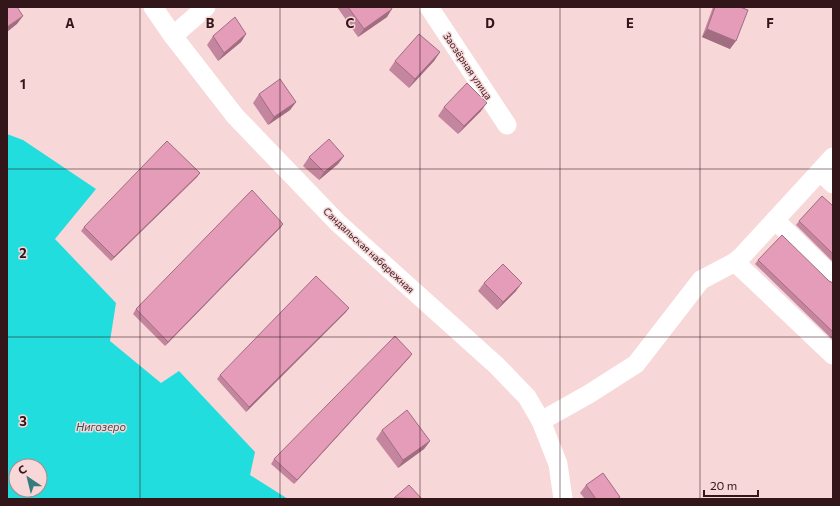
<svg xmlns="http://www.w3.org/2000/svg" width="840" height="506" viewBox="0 0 840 506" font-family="Commissioner,sans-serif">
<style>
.water{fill:#2dd;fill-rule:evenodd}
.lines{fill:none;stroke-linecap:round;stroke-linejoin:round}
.minor{stroke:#fff;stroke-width:19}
.wall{fill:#c4869e}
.shaded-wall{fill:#a06d81}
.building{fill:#e49cb8;stroke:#a06d81}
.grid{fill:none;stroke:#331619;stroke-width:1;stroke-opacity:0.55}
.labels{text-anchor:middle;stroke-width:3;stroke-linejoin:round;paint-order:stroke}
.street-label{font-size:10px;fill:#331619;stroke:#f8d7d9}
.water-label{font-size:11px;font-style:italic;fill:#305252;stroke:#f8d7d9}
.grid-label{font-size:13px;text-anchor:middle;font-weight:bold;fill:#331619;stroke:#f8d7d9;stroke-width:3;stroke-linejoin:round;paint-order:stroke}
</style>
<rect width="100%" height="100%" fill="#f8d7d9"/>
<path class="water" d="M7,134L23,140L96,189L55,239L116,303L110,341L161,383L179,371L255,452L250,475L288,499H7ZM16,466H40V490H16Z"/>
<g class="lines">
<g class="minor">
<polyline points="153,7 173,36 235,116 338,223 496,365 527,397 541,421 558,464 563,499"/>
<polyline points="429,7 507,125"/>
<polyline points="173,36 206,7"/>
<polyline points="820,171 833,184"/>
<polyline points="775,220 833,277"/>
<polyline points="735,262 833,355"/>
<polyline points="541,421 589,394 636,364 701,280 735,262 742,256 833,157"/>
</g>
</g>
<g class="wall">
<polygon points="337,7 391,7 387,17 358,37"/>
<polygon points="713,7 740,7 730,49 702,37"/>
<polygon points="246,34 241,42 218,61 207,45 213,36"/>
<polygon points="440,52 434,61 409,88 389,70 395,61"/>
<polygon points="259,94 296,102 290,110 268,125 253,103"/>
<polygon points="444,107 481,111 458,134 438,116"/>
<polygon points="344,156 338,164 319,180 303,166 309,157"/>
<polygon points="200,173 197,177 111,261 81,231 84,227"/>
<polygon points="833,206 833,262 796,225 799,221"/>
<polygon points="283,224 280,228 165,346 133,314 136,309"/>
<polygon points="758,260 829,281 833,283 833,340 755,264"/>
<polygon points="484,283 516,291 497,310 478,291"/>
<polygon points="349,308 346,312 246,412 217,379 220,375"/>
<polygon points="412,354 409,358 294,484 271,464 274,459"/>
<polygon points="382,430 430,441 424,449 398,468 376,439"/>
<polygon points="586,485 619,499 585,499 580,493"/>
</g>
<g class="shaded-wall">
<polygon points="392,9 387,17 358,37 364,29"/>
<polygon points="23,16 17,24 7,32 7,27"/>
<polygon points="707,29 736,41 730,49 702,37"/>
<polygon points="246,34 241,42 218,61 224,53"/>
<polygon points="440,52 434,61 409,88 415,79"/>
<polygon points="296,102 290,110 268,125 274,117"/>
<polygon points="487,103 481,111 458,134 464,126"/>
<polygon points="344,156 338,164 319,180 324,172"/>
<polygon points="200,173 197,177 111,261 114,257"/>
<polygon points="283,224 280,228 165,346 168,342"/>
<polygon points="522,283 516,291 497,310 503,302"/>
<polygon points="349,308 346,312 246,412 249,407"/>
<polygon points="412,354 409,358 294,484 297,480"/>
<polygon points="430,441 424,449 398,468 403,460"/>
</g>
<g class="building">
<polygon points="7,7 17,7 23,16 7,27"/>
<polygon points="348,7 391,7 392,9 364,29"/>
<polygon points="715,7 740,7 748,10 736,41 707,29"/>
<polygon points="235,17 246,34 224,53 213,36"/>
<polygon points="419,34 440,52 415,79 395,61"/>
<polygon points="280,79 296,102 274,117 259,94"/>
<polygon points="467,83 487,103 464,126 444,107"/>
<polygon points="329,139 344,156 324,172 309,157"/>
<polygon points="167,141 200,173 114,257 84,227"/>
<polygon points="252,190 283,224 168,342 136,309"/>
<polygon points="822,196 833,206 833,254 799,221"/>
<polygon points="782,235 829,281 833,283 833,332 758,260"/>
<polygon points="503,264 522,283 503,302 484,283"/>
<polygon points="316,276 349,308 249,407 220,375"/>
<polygon points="395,336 412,354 297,480 274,459"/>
<polygon points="407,410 430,441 403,460 382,430"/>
<polygon points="603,473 620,497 617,499 596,499 586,485"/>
<polygon points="409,485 422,499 394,498"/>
</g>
<path class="grid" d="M140,7V499M280,7V499M420,7V499M560,7V499M700,7V499M7,169H833M7,337H833"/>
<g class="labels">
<g class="street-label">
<text transform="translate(468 66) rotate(56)" y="4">Заозёрная улица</text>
<text transform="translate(369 250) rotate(43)" y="4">Сандальская набережная</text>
</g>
<g class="water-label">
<text x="101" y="431">Нигозеро</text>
</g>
</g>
<g class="grid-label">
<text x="70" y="28">A</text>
<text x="210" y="28">B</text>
<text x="350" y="28">C</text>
<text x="490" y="28">D</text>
<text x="630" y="28">E</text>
<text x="770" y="28">F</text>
<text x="23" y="89">1</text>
<text x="23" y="258">2</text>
<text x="23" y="426">3</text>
</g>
<rect width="840" height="506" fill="none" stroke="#331619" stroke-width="16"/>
<g transform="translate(28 478) rotate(325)"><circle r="19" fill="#f8d7d9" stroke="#a98a8c"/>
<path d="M0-3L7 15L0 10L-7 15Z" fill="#347d7c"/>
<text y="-6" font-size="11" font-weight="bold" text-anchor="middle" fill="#331619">С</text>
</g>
<path d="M704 490v6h54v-6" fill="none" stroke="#331619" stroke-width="2"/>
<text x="710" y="490" font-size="12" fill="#331619" stroke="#f8d7d9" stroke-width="3" paint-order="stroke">20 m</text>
</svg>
